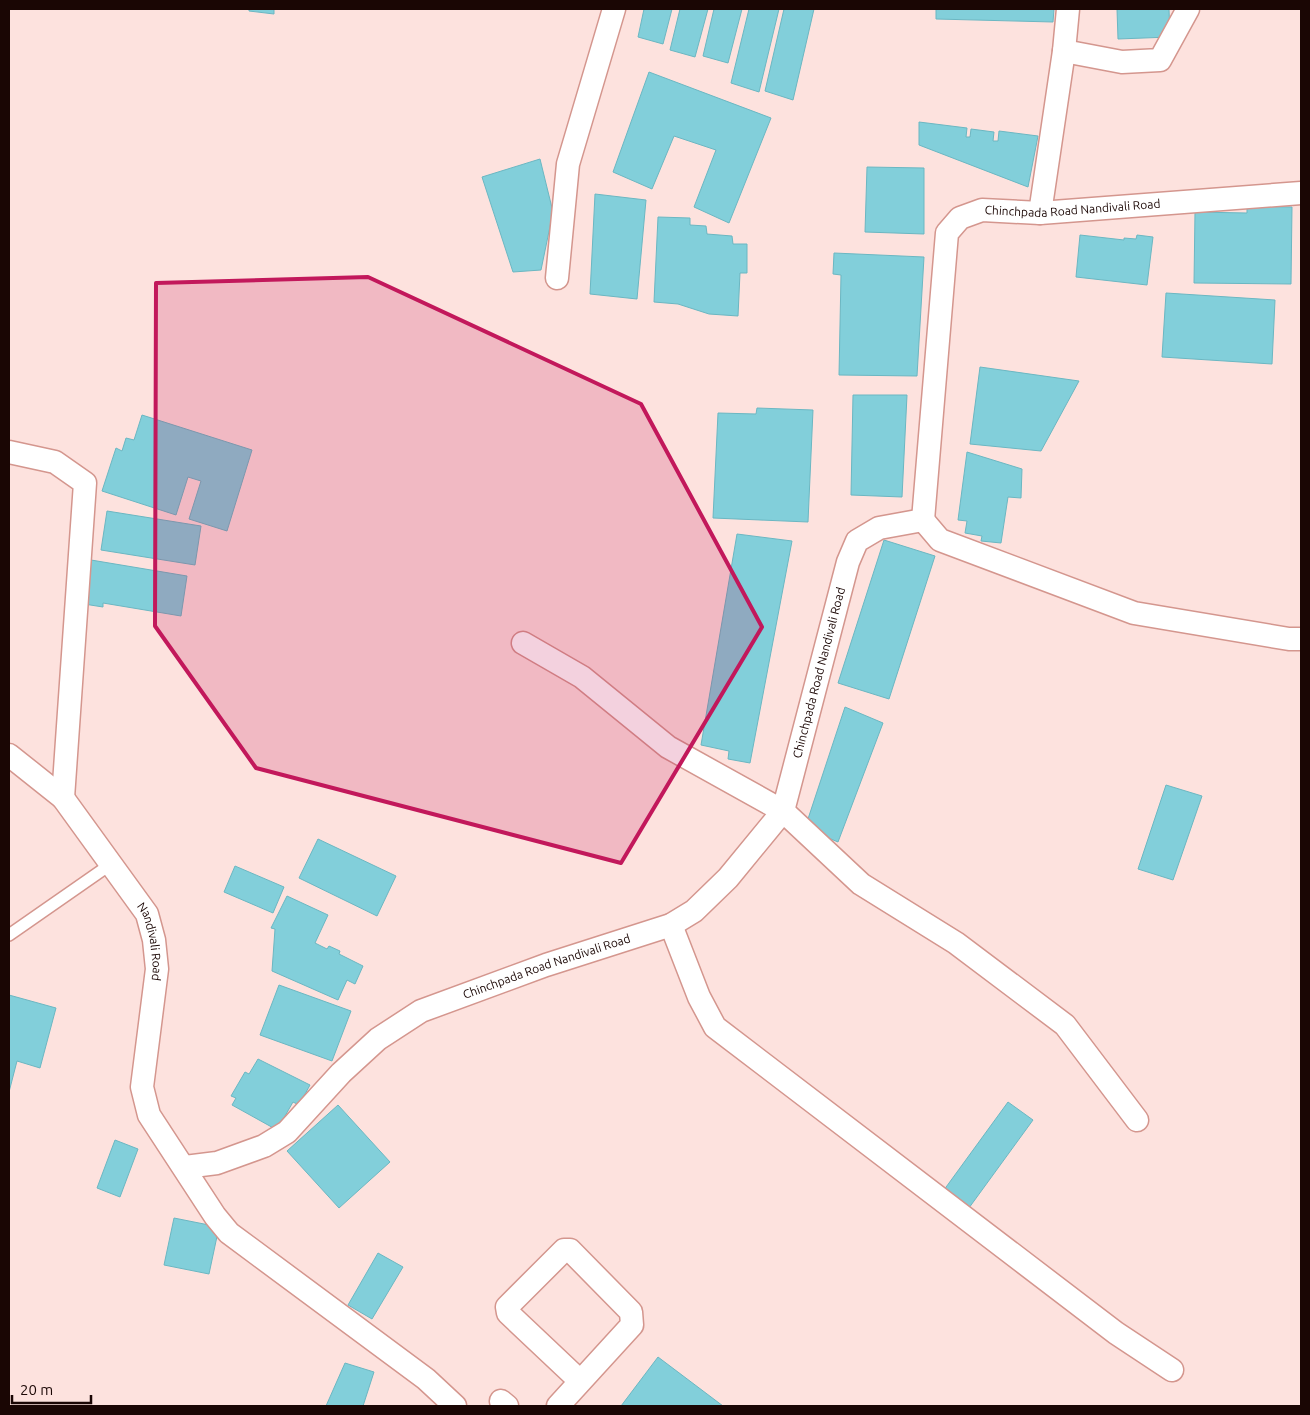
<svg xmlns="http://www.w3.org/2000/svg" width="1310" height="1415" viewBox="0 0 1310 1415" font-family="Ubuntu,sans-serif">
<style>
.building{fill:#82cfda;stroke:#6bb7c2}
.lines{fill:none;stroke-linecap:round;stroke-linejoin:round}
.service-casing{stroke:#d4968e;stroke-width:14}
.minor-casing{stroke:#d4968e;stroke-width:25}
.service{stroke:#fff;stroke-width:11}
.minor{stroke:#fff;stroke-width:22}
.marked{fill:#c2185b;fill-opacity:0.2;stroke:#c2185b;stroke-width:4;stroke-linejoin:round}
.labels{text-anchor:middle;stroke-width:4;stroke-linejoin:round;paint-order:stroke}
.street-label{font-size:12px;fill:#1a0604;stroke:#fde2de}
</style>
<rect width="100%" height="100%" fill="#fde2de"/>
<g class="building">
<polygon points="249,9 274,9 274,14 249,11"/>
<polygon points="644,9 672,9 663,44 638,37"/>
<polygon points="680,9 708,9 695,57 670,50"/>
<polygon points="714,9 742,9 728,63 703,56"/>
<polygon points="749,9 779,9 759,92 731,83"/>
<polygon points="784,9 814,9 793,100 765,91"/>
<polygon points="936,9 1054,9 1053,22 936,19"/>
<polygon points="1117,9 1169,9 1170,37 1118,39"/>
<polygon points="649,72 771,118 729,223 694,207 716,150 674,136 652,189 613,172"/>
<polygon points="919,122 967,128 966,137 970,137 971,129 994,132 993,141 998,141 999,131 1038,136 1028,187 919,145"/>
<polygon points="540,159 553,212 541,270 513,272 482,177"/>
<polygon points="867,167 924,168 924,234 865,232"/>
<polygon points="595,194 646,200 637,299 590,294"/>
<polygon points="1247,206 1292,207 1291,284 1194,283 1195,212 1247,213"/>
<polygon points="658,217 690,218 690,225 706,226 707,234 732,236 733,244 747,244 747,273 740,273 738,316 709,314 678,304 654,302"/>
<polygon points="1080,235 1124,240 1124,238 1136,239 1137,235 1153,237 1147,285 1076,277"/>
<polygon points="834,253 924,257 917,376 839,375 841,275 833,274"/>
<polygon points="1166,293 1275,300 1272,364 1162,357"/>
<polygon points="980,367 1079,381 1041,451 970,444"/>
<polygon points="853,395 907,395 902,497 851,495"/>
<polygon points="757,408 813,410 808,522 713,518 718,413 756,414"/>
<polygon points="142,415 252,450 227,531 189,519 201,481 188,477 176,515 102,491 116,448 122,451 126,438 134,440"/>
<polygon points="967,452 1022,469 1021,498 1008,497 1001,543 981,541 982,536 965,533 967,521 958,520"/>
<polygon points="107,511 201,526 195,565 101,550"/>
<polygon points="737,534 792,541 750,763 728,759 729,751 701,745"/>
<polygon points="884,540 935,556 889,699 838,683"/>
<polygon points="91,560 187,576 181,616 103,603 103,607 84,604"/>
<polygon points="845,707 883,723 838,842 805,828"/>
<polygon points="1166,785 1202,796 1173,880 1138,869"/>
<polygon points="318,839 396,876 377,916 299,878"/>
<polygon points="235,866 284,887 273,913 224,892"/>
<polygon points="287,896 328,915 315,943 327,949 329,946 340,951 339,954 363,966 355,984 347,980 338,1000 272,971 275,929 271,928"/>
<polygon points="279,985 351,1011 332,1061 260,1035"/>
<polygon points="9,995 56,1008 40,1068 17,1061 9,1092"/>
<polygon points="258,1059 310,1085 299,1105 293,1102 277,1130 232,1105 236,1098 231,1096 245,1072 249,1074"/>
<polygon points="1008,1102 1033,1120 966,1212 941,1194"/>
<polygon points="338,1105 390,1162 339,1208 287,1151"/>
<polygon points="115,1140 138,1149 120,1197 97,1188"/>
<polygon points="174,1218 219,1227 209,1274 164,1265"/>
<polygon points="378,1253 403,1267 372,1319 348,1305"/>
<polygon points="658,1357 723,1406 621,1406"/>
<polygon points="345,1363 374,1372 363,1406 326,1406"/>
</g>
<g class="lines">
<defs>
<polyline id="service" points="9,935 111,864"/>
<g id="minor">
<polyline points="1068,9 1064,51 1122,62 1160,60 1188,9"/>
<polyline points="1040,213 1064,51"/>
<polyline points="557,278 568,164 614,9"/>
<polyline points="9,452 55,462 85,483 63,798"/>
<path id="s1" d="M923,520L947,233L960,218L982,210L1040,213L1301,193"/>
<polyline points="923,520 940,540 1134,613 1289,639 1301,639"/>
<polyline points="523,643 582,677 668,747 783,811 861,884 956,943 1065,1025 1137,1120"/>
<path id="s2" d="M9,755L63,798L147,914L154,940L157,969L142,1087L149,1115L215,1216L229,1233L426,1379L455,1406"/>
<polyline points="671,925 699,997 715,1027 1116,1333 1172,1370"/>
<path id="s3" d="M185,1167L217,1163L264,1146L287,1132L341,1073L378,1039L421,1011L546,965L671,925L694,911L728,878L783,811L848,562L857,541L879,528L923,520"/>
<polyline points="501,1401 507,1406"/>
<polyline points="558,1406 632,1325 631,1312 570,1250 564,1250 507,1307 508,1313 580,1381"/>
</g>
</defs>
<use href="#service" class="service-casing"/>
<use href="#minor" class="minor-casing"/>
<use href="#service" class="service"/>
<use href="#minor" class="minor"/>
</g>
<path class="marked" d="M368,277L641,404L762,627L621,863L256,768L155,626L156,283Z"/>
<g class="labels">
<g class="street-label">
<text dy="4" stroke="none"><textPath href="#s1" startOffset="422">Chinchpada Road Nandivali Road</textPath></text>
<text dy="4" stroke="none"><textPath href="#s3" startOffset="859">Chinchpada Road Nandivali Road</textPath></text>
<text dy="4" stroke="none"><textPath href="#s2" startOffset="240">Nandivali Road</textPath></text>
<text dy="4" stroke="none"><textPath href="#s3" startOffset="424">Chinchpada Road Nandivali Road</textPath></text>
</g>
</g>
<rect width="1310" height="1415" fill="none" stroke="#1a0604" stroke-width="20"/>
<path d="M12 1395v8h79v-8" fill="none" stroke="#1a0604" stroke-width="2.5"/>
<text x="20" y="1395" font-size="15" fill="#1a0604" stroke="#fde2de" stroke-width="4" paint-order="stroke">20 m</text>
</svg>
